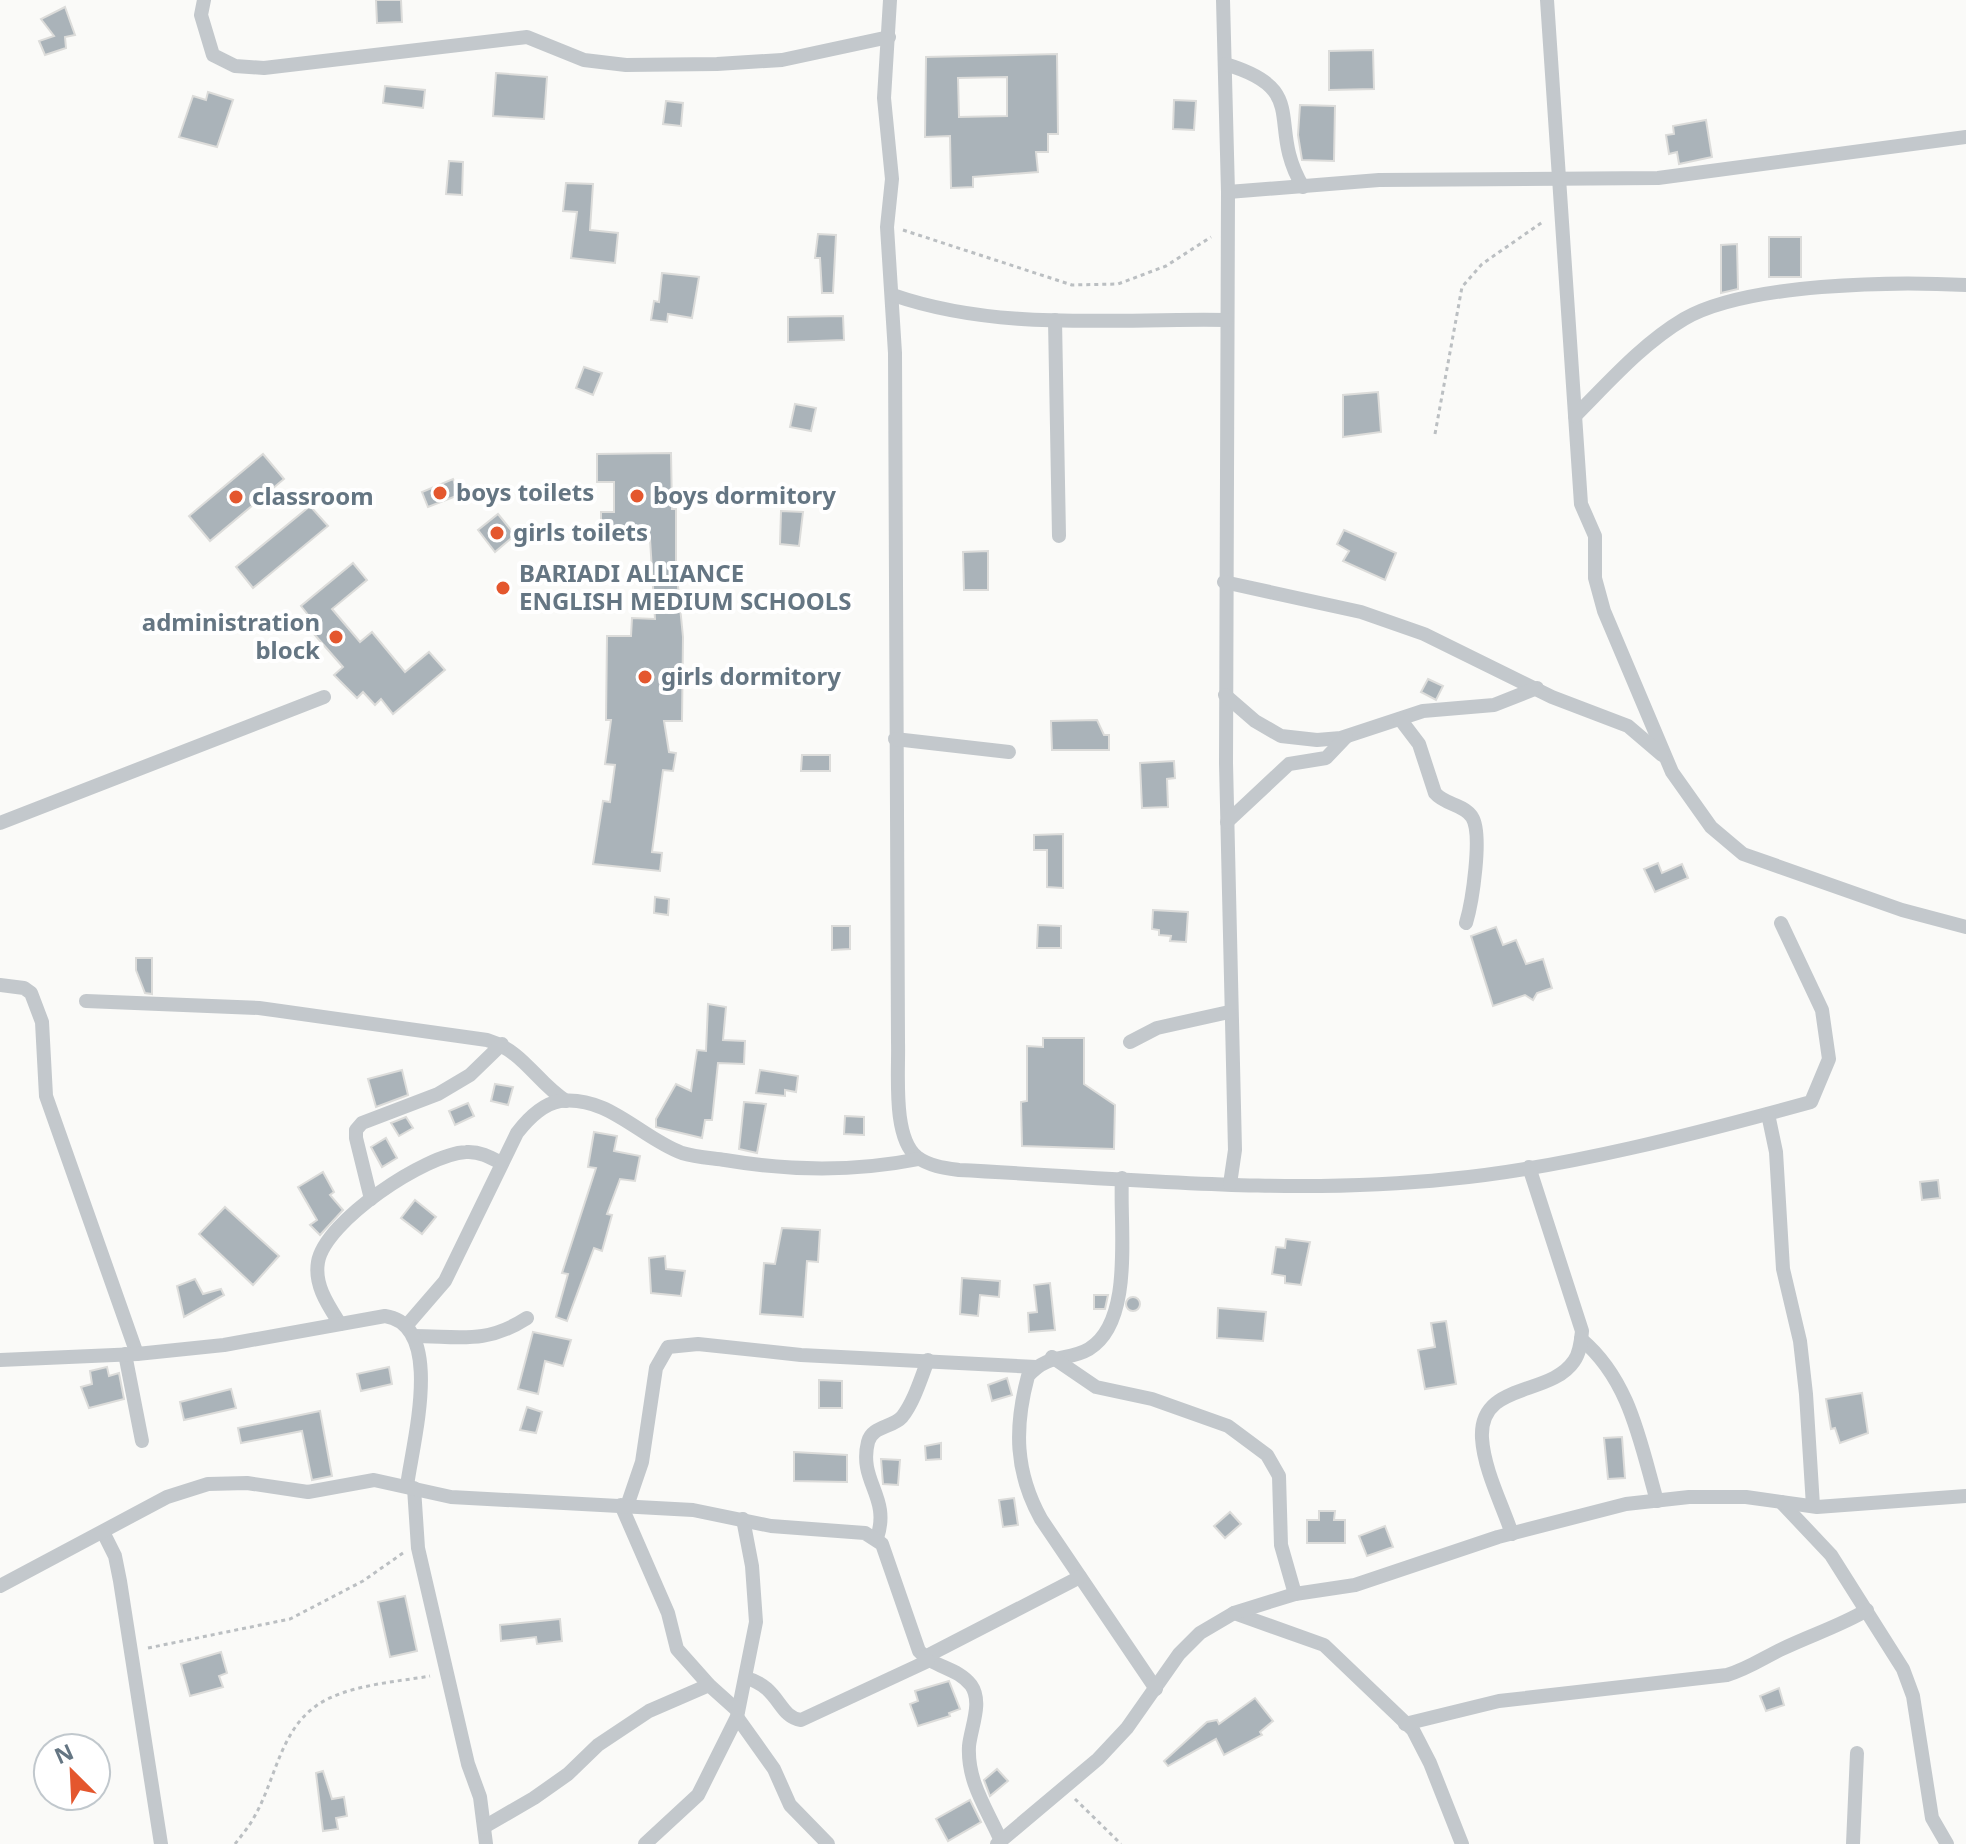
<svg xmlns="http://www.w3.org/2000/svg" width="1966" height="1844" viewBox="0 0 1966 1844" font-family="'Noto Sans',sans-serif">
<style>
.building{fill:#aab3b9;stroke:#dcdcda;stroke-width:2;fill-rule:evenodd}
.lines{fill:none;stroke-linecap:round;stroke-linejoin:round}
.path{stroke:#bbbfc2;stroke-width:3;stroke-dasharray:4 4;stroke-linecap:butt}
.street{stroke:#c3c8cc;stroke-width:14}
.poi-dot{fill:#e4572e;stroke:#fff;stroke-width:3}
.labels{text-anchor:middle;stroke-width:8;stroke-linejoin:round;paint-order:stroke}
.poi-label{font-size:24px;font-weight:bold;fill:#657683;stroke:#fff;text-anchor:start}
</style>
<rect width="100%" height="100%" fill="#fafaf8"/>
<g class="building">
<polygon points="376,0 401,0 402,22 377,23"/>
<polygon points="65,7 75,35 65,37 66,48 45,55 39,41 54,36 41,19"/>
<polygon points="1373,50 1374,89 1329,90 1329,51"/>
<path d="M1057,54L1058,134H1048V152H1036L1038,172L973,177V187L951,188L950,136L925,137L926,57ZM1007,77V116L959,117L958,78Z"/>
<polygon points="496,73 547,77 544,119 493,116"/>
<polygon points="385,86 425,90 423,108 383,103"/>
<polygon points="208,92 233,100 217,147 179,137 193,96 206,100"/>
<polygon points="1174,100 1196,101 1194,130 1173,129"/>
<polygon points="666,101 683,103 681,126 663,124"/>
<polygon points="1300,105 1335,106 1334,161 1302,160 1298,135"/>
<polygon points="1706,120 1712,157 1679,164 1677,152 1669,154 1666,135 1674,134 1673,126"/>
<polygon points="449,161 463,162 462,195 446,194"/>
<polygon points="566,183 593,184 590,230 618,233 615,263 571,258 577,212 563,211"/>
<polygon points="818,234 836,235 833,293 822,293 820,258 815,258"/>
<rect x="1769" y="237" width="32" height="40"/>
<polygon points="1737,244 1738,289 1721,293 1721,245"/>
<polygon points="662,273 699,277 692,318 668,314 667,322 651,320 654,301 659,302"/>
<polygon points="843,316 844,340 788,342 788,317"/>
<polygon points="584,367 602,373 593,395 576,388"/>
<polygon points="1378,392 1381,432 1343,437 1343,395"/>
<polygon points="795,404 816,408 811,431 790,427"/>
<polygon points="671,453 672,509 676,509 676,566 683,637 682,721 664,721 669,752 676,753 673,771 663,770 652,852 662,853 660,871 593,864 603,801 610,802 615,765 605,764 611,720 606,720 607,636 631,636 632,618 655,619 650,539 601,539 601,512 614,512 614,482 597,482 597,454"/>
<polygon points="263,454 284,479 210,541 189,516"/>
<polygon points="453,479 459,495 428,507 422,492"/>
<polygon points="310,506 328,526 253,588 236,567"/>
<polygon points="781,511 803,512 799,546 780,544"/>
<polygon points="498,514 515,535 495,552 478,530"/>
<polygon points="1344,530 1396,553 1385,580 1343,561 1349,551 1337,544"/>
<polygon points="988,551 988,590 964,590 963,552"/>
<polygon points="353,563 367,580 332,609 360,642 372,632 405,672 429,652 445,670 393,714 381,699 375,705 363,692 357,698 334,675 343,667 307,626 313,621 301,606"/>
<polygon points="1428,679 1443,686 1436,700 1421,692"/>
<polygon points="1097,720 1104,735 1109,735 1109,750 1052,750 1051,721"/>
<polygon points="802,755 830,755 830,771 801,771"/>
<polygon points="1174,761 1175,778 1167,779 1168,807 1142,808 1140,763"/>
<polygon points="1063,834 1063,888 1047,887 1047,850 1034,850 1034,835"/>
<polygon points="1658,863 1662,873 1682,864 1688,878 1655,892 1644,869"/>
<polygon points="655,897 669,899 668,915 654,913"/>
<polygon points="1153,910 1188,912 1186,942 1170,941 1171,936 1159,935 1159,930 1152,929"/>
<polygon points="1038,925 1061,926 1061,948 1037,948"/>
<polygon points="832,926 850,926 850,949 832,950"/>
<polygon points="1496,927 1503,945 1516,940 1526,964 1543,959 1552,988 1537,993 1533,1000 1525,995 1493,1006 1471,936"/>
<polygon points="136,958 152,958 152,994 145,993 136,970"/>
<polygon points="708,1004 726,1007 723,1040 745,1041 744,1064 718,1063 712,1120 705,1120 702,1138 656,1127 656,1119 676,1084 691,1091 697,1050 706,1051"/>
<polygon points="1043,1038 1084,1038 1084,1084 1115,1105 1114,1149 1022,1146 1021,1102 1027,1101 1027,1046 1043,1047"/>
<polygon points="402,1070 408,1095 376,1107 368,1079"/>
<polygon points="760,1070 798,1076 796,1092 785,1090 785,1096 756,1093"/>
<polygon points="495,1084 513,1087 508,1105 491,1101"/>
<polygon points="744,1102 766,1104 757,1153 739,1149"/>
<polygon points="468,1103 474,1116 455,1125 449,1111"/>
<polygon points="845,1116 864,1117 864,1135 844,1134"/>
<polygon points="406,1117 413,1128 399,1136 391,1123"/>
<polygon points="594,1132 617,1136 614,1151 640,1156 635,1181 620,1179 607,1214 612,1215 602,1251 594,1248 567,1321 556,1317 568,1274 562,1273 596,1168 588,1167"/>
<polygon points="386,1138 397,1158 382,1167 371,1147"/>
<polygon points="323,1172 334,1192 330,1195 343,1210 320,1235 310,1225 317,1220 298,1187"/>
<polygon points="1938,1180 1940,1198 1922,1200 1920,1182"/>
<polygon points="415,1200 436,1217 422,1234 401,1218"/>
<polygon points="225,1207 279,1256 253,1285 199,1234"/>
<polygon points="782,1228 820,1230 818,1262 807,1261 803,1317 760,1314 764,1263 775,1264"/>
<polygon points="1286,1239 1310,1242 1301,1285 1285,1283 1285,1276 1272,1274 1276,1247 1285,1248"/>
<polygon points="665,1256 666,1269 685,1271 681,1296 651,1293 649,1258"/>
<polygon points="962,1278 1000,1281 999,1297 980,1295 978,1316 960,1314"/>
<polygon points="195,1279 203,1294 221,1289 224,1295 184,1317 177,1286"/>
<polygon points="1050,1283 1055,1330 1029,1332 1028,1313 1037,1312 1034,1285"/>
<polygon points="1094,1295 1108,1295 1105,1309 1094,1309"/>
<circle cx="1133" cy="1304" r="7"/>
<polygon points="1218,1308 1266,1312 1263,1341 1217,1338"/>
<polygon points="1446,1321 1456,1384 1425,1389 1418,1350 1435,1347 1431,1323"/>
<polygon points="533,1332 571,1340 563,1366 545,1361 538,1394 518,1389"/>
<polygon points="107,1367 109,1376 119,1373 124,1399 89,1408 81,1387 92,1384 90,1371"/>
<polygon points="389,1367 392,1384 361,1391 357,1374"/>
<polygon points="1007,1378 1012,1395 992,1401 988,1385"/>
<polygon points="819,1380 842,1381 842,1408 819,1408"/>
<polygon points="231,1389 236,1408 184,1420 180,1402"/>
<polygon points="1862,1393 1868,1433 1840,1443 1835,1428 1831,1429 1826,1399"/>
<polygon points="527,1407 542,1412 536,1433 520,1430"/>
<polygon points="320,1411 332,1476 312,1480 302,1431 241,1443 238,1428"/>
<polygon points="1622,1437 1625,1478 1608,1479 1604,1438"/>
<polygon points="941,1443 941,1459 926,1460 925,1446"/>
<polygon points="794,1452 847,1455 847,1482 794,1481"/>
<polygon points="881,1459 900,1460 898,1485 883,1484"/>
<polygon points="1014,1498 1018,1525 1003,1527 999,1500"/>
<polygon points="1319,1511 1335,1511 1334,1520 1345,1520 1345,1543 1307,1543 1307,1520 1319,1520"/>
<polygon points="1230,1512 1241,1524 1225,1538 1214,1526"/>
<polygon points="1385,1526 1393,1547 1367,1556 1359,1536"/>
<polygon points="405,1596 417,1651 390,1657 378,1602"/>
<polygon points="560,1619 562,1641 537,1644 536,1637 501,1641 500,1625"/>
<polygon points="221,1652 227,1673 219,1676 223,1687 190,1696 181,1664"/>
<polygon points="949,1681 960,1709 949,1713 950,1716 918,1726 910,1704 918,1701 915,1691"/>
<polygon points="1779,1688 1784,1705 1766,1711 1760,1696"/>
<polygon points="1255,1698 1273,1721 1260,1732 1262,1735 1224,1755 1216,1739 1168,1766 1164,1761 1207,1722 1217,1720 1219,1724"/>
<polygon points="997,1769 1008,1781 990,1796 984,1780"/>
<polygon points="323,1771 332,1799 344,1797 347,1816 336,1818 338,1829 323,1831 316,1773"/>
<polygon points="970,1800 981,1822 948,1841 936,1819"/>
</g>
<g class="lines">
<g class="path">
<polyline points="903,230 1072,285 1118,284 1166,266 1211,237"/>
<polyline points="1435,434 1462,287 1482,264 1544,221"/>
<polyline points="148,1648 290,1619 363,1581 403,1553"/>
<polyline points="1075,1799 1121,1844"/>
<path d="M235,1844C241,1836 248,1828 253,1819C275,1783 279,1732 316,1706C345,1685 396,1682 430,1676"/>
</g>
<g class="street">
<polyline points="204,0 201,15 213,55 235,66 264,68 527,37 584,60 626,65 717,64 782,60 889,37"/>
<path d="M890,0L884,98L892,179L887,227L895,353L898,1042C899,1072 892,1137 917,1157C929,1166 945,1168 959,1170C1121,1178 1287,1196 1449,1179C1565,1168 1698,1133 1811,1102L1829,1059L1822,1010L1781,923"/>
<polyline points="1223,0 1228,192 1226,763 1235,1150 1230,1184"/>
<polyline points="1547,0 1581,504 1595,536 1595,578 1604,611 1672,772 1711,827 1743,854 1902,910 1966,927"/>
<path d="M1225,64C1313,90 1265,124 1303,187"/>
<polyline points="1228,192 1379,180 1658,178 1966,137"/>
<path d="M893,295C1000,332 1115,318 1226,320"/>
<polyline points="1055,320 1059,536"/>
<path d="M1575,416C1609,382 1642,344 1684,319C1746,283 1894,281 1966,285"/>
<polyline points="1224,582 1361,612 1424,634 1552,697 1628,726 1662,755"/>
<polyline points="1225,695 1255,721 1281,736 1317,740 1341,738 1423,711 1494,705 1537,688"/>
<path d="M1400,719L1419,744L1435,793C1445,805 1464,804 1472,817C1483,834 1472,903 1466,923"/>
<polyline points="895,739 1009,752"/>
<polyline points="1227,822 1289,764 1326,758 1346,737"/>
<polyline points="0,823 324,697"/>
<polyline points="0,985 24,988 31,993 42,1022 46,1096 137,1354"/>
<path d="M86,1001L259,1008L487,1040C524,1051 536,1082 566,1101"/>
<polyline points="1130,1042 1157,1028 1229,1012"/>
<polyline points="1768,1114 1776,1152 1783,1269 1800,1341 1806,1394 1813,1506"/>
<path d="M1122,1178C1119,1225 1135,1321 1089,1349C1067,1362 1049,1352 1028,1376C1014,1428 1015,1472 1041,1519L1156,1689"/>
<polyline points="371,1199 356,1138 356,1130 362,1123 438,1094 470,1075 502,1044"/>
<path d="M340,1324C328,1305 314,1285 318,1262C325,1221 426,1154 466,1152C479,1151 490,1157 501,1163"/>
<path d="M407,1325L445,1281L517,1133C527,1120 543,1104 560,1101C608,1095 641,1138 682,1153C695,1157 711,1158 725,1160C790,1171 854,1172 919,1159"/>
<path d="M413,1336C459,1336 485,1345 527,1318"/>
<path d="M1581,1339C1630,1380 1640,1442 1657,1501"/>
<polyline points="125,1354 142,1441"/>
<polyline points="1052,1357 1096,1387 1152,1399 1228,1426 1267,1455 1279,1476 1281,1545 1295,1594"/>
<path d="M0,1360L137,1354L224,1345L385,1316C446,1325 412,1445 407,1486"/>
<polyline points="414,1488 418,1548 468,1764 480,1797 486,1844"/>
<polyline points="1781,1502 1831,1555 1903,1669 1913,1696 1932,1818 1947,1844"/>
<polyline points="621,1505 668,1613 677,1649 709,1685 738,1711"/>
<polyline points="627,1506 642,1462 656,1368 668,1347 698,1344 801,1355 1036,1367"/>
<polyline points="103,1532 115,1556 120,1581 161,1844"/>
<path d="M1512,1534C1502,1504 1484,1470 1482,1438C1479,1381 1550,1397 1574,1361C1580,1353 1581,1341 1582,1331L1529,1167"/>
<path d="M877,1538C891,1496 858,1482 868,1442C872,1426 892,1428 902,1417C914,1402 921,1378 928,1360"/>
<path d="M0,1586L167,1497L208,1484L247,1483L308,1492L374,1480L451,1497L693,1510L771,1526L865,1533L882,1544L919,1651C934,1668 957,1667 971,1685C983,1702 971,1727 969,1746C967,1782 987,1809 1001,1841"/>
<polyline points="1234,1613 1324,1645 1413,1730 1430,1763 1462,1844"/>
<polyline points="925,1657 1080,1577"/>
<path d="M746,1678C780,1687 778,1717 801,1720L928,1661"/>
<polyline points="737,1717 774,1769 790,1805 828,1844"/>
<path d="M1405,1724L1499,1701L1727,1675C1748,1669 1763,1658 1782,1649C1811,1635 1840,1626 1867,1610"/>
<polyline points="484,1827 534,1798 568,1774 598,1745 649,1711 709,1685"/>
<polyline points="645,1844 698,1795 737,1717 756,1622 752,1566 743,1519"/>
<polyline points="997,1844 1098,1759 1127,1728 1179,1654 1200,1633 1234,1613 1295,1594 1355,1585 1498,1537 1626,1504 1689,1497 1746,1497 1817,1507 1966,1496"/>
<polyline points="1853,1844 1857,1753"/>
</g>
</g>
<g class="poi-dot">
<circle cx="440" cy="493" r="8"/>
<circle cx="637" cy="496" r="8"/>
<circle cx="236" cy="497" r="8"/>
<circle cx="497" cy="533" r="8"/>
<circle cx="503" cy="588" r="8"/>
<circle cx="336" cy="637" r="8"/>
<circle cx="645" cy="677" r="8"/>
</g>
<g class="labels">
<g class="poi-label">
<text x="456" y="501">boys toilets</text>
<text x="653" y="504">boys dormitory</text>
<text x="252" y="505">classroom</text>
<text x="513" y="541">girls toilets</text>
<text x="519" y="582">BARIADI ALLIANCE<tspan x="519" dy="28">ENGLISH MEDIUM SCHOOLS</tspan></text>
<text x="320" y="631" text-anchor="end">administration<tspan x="320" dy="28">block</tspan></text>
<text x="661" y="685">girls dormitory</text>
</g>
</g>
<g transform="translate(72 1772) rotate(336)"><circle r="38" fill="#ffffff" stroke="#c1c8cd" stroke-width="2"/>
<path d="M0-6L14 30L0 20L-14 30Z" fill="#e4572e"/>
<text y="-12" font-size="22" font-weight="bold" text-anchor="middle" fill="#657683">N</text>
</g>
</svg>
